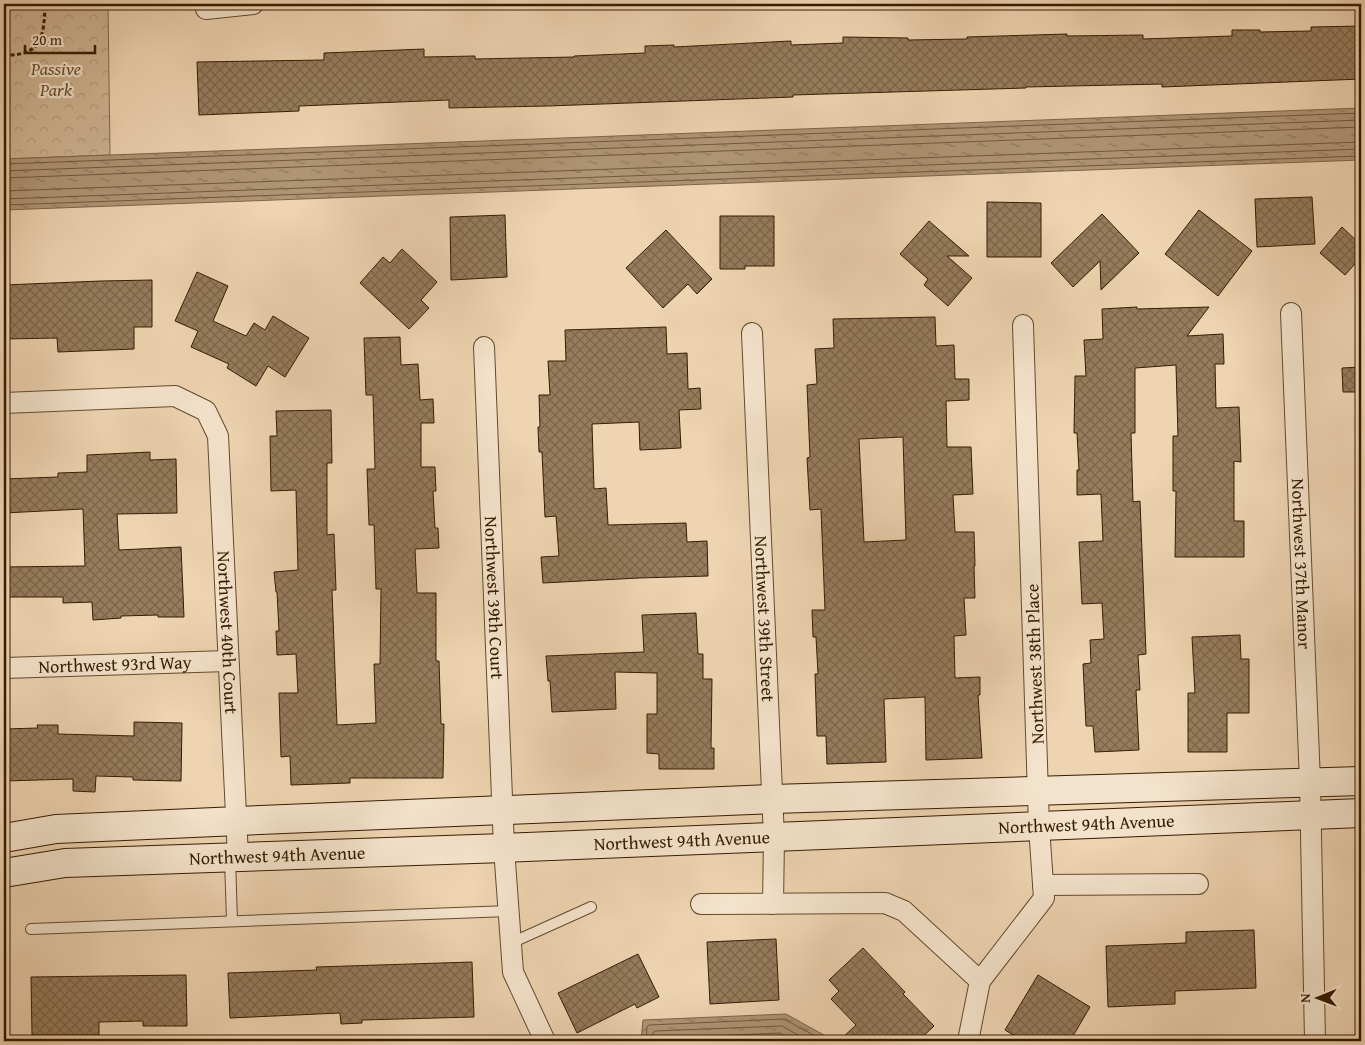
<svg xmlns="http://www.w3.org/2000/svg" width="1365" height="1045" viewBox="0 0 1365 1045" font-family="'Gentium Book Plus',serif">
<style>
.park{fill:url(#park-crowns);stroke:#82684a}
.water{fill:url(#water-ripples);stroke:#7f6547}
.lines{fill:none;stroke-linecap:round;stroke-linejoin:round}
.shore{stroke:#72583b;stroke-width:1}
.building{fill:url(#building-cross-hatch);stroke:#361c01;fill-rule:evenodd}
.lane-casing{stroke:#644a2d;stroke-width:12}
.street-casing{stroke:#644a2d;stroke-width:22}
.secondary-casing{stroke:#361c01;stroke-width:30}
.path{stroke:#361c01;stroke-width:3;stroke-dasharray:4 2.5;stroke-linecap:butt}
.lane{stroke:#f4e3cc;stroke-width:10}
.street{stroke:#f4e3cc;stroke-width:20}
.secondary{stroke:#f4e3cc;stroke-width:28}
.labels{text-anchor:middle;stroke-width:4.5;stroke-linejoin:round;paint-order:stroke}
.park-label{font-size:18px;font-style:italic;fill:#644a2d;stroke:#f4e3cc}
.street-label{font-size:18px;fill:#361c01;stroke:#f4e3cc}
</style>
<defs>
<pattern id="park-crowns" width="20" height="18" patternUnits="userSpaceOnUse" patternTransform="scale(1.25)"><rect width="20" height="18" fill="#cfb593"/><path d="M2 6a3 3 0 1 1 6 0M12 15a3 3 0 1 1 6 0" fill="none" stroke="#b29b7d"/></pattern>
<pattern id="water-ripples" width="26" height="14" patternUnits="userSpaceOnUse" patternTransform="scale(1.25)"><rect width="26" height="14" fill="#af9575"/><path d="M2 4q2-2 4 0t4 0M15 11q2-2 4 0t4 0" fill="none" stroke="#8f795e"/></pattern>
<pattern id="building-cross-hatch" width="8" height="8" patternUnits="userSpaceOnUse" patternTransform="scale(1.25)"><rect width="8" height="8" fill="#967c5d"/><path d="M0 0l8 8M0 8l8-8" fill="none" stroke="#7b654a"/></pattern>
</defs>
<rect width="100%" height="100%" fill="#eed4b1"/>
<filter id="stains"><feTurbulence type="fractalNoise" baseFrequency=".004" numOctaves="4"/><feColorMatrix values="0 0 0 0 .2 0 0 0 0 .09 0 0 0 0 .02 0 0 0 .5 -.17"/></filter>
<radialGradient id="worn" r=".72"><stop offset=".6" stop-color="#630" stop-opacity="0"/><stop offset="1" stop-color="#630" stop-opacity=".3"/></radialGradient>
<polygon class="park" points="4,4 108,4 110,155 4,159"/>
<g class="water">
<polygon points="1361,108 1361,160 4,210 4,159"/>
<polygon points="786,1014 831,1039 830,1041 641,1041 643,1020"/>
</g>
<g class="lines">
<g class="shore">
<polyline points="4,164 1361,113"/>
<polyline points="4,171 1361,120"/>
<polyline points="4,178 1361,127"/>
<polyline points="4,191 1361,142"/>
<polyline points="4,199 1361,149"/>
<polyline points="4,205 1361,156"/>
<polyline points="646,1041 647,1027 649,1025 784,1019 824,1041"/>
<polyline points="652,1041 653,1033 655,1031 782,1026 809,1041"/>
<polyline points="660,1041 662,1038 780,1033 795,1041"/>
</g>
</g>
<g class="building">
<polygon points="1361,26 1361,79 1162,87 1162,84 1026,87 1026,88 793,95 793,97 548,106 449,108 449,100 299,106 299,111 199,115 197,62 324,60 324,53 424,49 424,57 475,56 475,59 574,57 574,56 645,53 645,46 674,45 674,47 791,41 791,45 843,43 843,37 908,38 908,40 967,39 967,37 1067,34 1067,36 1143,35 1143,39 1232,36 1232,30 1260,30 1260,32 1311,31 1311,27"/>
<polygon points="1312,197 1315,244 1257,247 1255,199"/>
<polygon points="987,202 1041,203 1041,257 987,257"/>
<polygon points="1199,210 1252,251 1218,296 1165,254"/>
<polygon points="1102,214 1139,253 1101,290 1100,261 1073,287 1051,263"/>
<polygon points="505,215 507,277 451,280 450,217"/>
<polygon points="720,216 774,216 774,266 745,266 745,269 720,269"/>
<polygon points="929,221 969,256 947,256 972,278 948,306 924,285 928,279 900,254"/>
<polygon points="1342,227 1361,245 1361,257 1345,275 1320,253"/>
<polygon points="666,230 712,279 697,294 688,284 663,308 626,268"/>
<polygon points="402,249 437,282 421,300 429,308 409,329 360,283 383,257 390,263"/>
<polygon points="197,272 228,286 213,321 246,336 254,323 265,330 273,316 309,338 285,377 268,366 256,386 227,368 229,364 191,347 198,331 175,321"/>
<polygon points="152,280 152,327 134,327 134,349 58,352 57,338 4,339 4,285 101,281"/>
<polygon points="1137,307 1137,309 1209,307 1187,336 1223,334 1224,364 1215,364 1216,408 1239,407 1241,462 1234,461 1234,521 1244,521 1244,557 1175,557 1176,491 1173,491 1173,436 1178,436 1176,365 1135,368 1135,433 1131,433 1133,502 1140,501 1146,654 1138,655 1140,690 1136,690 1139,750 1095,752 1093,726 1086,726 1083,664 1091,663 1090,640 1104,639 1102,603 1082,604 1079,542 1103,541 1101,494 1077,495 1077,470 1079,470 1077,433 1074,433 1075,376 1086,376 1084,340 1103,339 1102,309"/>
<path d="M935,317L936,346L954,345L955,379H969V400L946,401L947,447H971L973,494L953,495L955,532H974L975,566H974L975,598H964L966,635L954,636L955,678L980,677V695H978L982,758L926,760L925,697L884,699L886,762L827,764L826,736H817L815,674H818L816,637H813L812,610H825L821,509L810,510L807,458L810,457L807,385L817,384L815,349L834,348L833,319ZM903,437L906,540L864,542L859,439Z"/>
<polygon points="666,327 667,354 687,353 688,389 700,388 701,409 679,410 681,448 640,450 639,422 592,424 594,489 606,488 608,525 686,523 687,542 707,541 708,576 639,578 543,583 541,557 559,556 556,516 545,517 542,452 539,452 538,427 540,427 539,395 550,395 548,361 566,361 565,330"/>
<polygon points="400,337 401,365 418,364 420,400 433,399 434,423 421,423 421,467 435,467 436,491 433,491 435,528 438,528 439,548 415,549 417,593 436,593 436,661 439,661 441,724 444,724 443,778 350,778 350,783 291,785 290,756 281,757 279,693 298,693 296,654 277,655 276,631 279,631 277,592 276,592 274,572 298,570 296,490 271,491 270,436 277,436 276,411 331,410 332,463 327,463 327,535 334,534 336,590 332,590 337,725 376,723 374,664 380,664 381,589 376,589 374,525 369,525 367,469 375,469 373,395 366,395 364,338"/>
<polygon points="1361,367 1361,392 1343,392 1342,368"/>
<polygon points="150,452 150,460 176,459 177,513 117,514 119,550 181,547 184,617 158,617 158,615 121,616 121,618 93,620 92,602 63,603 63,597 4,597 4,567 85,566 83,509 4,513 4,479 58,477 58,473 87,472 87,455"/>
<polygon points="696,613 698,654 703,654 703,679 712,679 711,748 714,748 714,769 659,769 659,754 647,753 647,714 657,714 657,673 615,672 616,709 552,712 550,681 548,681 546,656 644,652 642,615"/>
<polygon points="1240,635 1241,659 1249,659 1249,713 1227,713 1227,752 1188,752 1188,693 1195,693 1192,637"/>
<polygon points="134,722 182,723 181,781 133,780 133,777 96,776 95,792 73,791 73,779 4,781 4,729 38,728 37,725 58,725 58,734 134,736"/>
<polygon points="1254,930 1256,988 1175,991 1175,1004 1108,1007 1106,946 1186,943 1186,932"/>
<polygon points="776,939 779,1000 710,1004 707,942"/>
<polygon points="863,948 905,992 903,994 934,1026 918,1041 839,1041 856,1025 831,999 839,991 829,980"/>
<polygon points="638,954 659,997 637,1008 635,1004 577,1033 558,993"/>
<polygon points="472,962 474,1017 362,1020 362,1023 341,1024 340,1013 230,1018 228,973 317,970 316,967"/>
<polygon points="186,975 187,1026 143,1026 143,1021 99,1022 99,1035 32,1035 31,977"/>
<polygon points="1038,975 1090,1007 1070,1041 1023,1041 1005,1030"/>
</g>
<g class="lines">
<defs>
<g id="lane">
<polyline points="230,858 232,921"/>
<polyline points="31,929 509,911"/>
<polyline points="511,943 591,907"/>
</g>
<g id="street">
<polyline points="206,9 253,4"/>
<path id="s1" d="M1291,313L1310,782L1315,1041"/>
<path id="s2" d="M752,333L774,838L773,904"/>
<path id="s3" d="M484,347L504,848L513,972L545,1041"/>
<path id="s4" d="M4,403L175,396L206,411L218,436L238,857"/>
<path id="s5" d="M4,668L228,661"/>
<polyline points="1043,885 1198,884"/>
<polyline points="701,904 885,903 904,911 980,981"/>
<polyline points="968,1041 980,981 1044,898 1039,827 1023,325"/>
</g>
<g id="secondary">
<polyline points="4,838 56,829 238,821 773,799 1361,781"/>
<path id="s6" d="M4,873L65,863L504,848L1361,813"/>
</g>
</defs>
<use href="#lane" class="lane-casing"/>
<use href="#street" class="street-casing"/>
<use href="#secondary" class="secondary-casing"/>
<path class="path" d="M4,55C42,56 44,37 45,4"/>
<use href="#lane" class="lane"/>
<use href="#street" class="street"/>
<use href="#secondary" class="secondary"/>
</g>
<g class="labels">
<g class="park-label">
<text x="56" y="75">Passive<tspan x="56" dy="21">Park</tspan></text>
</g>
<g class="street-label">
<text dy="6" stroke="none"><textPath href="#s1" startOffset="251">Northwest 37th Manor</textPath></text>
<text dy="6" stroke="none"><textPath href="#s3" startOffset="251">Northwest 39th Court</textPath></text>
<text dy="6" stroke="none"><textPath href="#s2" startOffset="286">Northwest 39th Street</textPath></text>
<text dy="6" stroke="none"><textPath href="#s4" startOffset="430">Northwest 40th Court</textPath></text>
<text transform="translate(1035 664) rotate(-92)" y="6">Northwest 38th Place</text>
<text dy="6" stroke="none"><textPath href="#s5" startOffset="111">Northwest 93rd Way</textPath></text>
<text dy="6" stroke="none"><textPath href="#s6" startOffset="1084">Northwest 94th Avenue</textPath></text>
<text dy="6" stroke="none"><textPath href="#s6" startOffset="679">Northwest 94th Avenue</textPath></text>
<text dy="6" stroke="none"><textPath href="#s6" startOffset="274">Northwest 94th Avenue</textPath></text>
</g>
</g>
<rect width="1365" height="1045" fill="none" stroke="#eed4b1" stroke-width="20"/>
<rect x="5" y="5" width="1355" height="1035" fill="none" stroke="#361c01" stroke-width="2.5"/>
<rect x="10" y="10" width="1345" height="1025" fill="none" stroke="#361c01"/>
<g transform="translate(1318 998) rotate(269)" stroke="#f4e3cc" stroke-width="4" paint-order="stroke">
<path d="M0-4L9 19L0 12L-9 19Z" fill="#361c01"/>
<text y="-8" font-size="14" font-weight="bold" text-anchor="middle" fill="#361c01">N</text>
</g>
<path d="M25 45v8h70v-8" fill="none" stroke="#361c01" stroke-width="2.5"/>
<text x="32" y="45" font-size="15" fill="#361c01" stroke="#f4e3cc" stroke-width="4" paint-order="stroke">20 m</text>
<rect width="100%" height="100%" filter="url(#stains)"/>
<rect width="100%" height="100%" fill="url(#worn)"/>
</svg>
